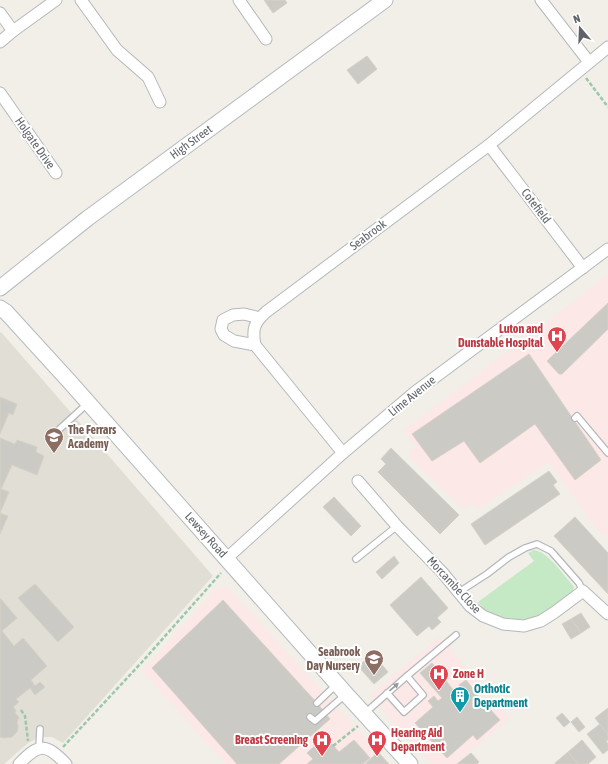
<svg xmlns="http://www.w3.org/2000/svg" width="608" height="764" viewBox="0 0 608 764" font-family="'Asap Condensed',sans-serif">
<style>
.education{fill:#e1ded6}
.medical{fill:#fce8e6}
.green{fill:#c5e8c5}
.building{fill:#cccac5;stroke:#d6d1c6}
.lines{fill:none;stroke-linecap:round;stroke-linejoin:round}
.lane-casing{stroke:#b5b8bc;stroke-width:8}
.street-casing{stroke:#b5b8bc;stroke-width:13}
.secondary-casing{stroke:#b6babf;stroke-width:17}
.path{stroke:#9cc7a9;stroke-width:2.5;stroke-dasharray:4 2;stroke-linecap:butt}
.lane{stroke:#fff;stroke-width:5.5}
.street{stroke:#fff;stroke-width:11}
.secondary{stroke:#fff;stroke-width:15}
.oneway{fill:#979a9d}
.labels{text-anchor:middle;stroke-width:4;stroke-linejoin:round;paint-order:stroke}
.street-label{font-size:12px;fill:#5f6368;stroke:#fff}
.health-label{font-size:12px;font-weight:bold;fill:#be3a42;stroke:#fff;text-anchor:end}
.education-label{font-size:12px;font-weight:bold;fill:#785e54;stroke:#fff;text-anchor:start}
.culture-label{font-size:12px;font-weight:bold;fill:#0d838f;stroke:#fff;text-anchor:start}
</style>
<rect width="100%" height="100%" fill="#f1efe8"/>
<polygon class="education" points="1,332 213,576 63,743 52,737 40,737 28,743 4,764 0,764 0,333"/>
<g class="medical">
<polygon points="608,275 608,538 604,533 601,535 549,462 477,509 472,502 464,509 407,455 416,446 403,431"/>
<polygon points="218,587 227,587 389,764 226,764 142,671"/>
<polygon points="439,637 510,718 455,764 432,764 370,696"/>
</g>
<path class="green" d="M534,550C549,553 560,571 570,582L574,587C571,598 563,600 554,606C549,609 539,618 533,619C523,621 498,618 490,613C485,610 481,606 478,602L534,561L528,553Z"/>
<g class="building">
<polygon points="264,0 285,0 287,3 273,13"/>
<polygon points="367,56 377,69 358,84 347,70"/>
<polygon points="608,303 608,329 562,374 559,374 547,361"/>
<polygon points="529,354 601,460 575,480 535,424 480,463 464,441 432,461 412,434"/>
<polygon points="0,397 17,404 13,415 9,413 0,434"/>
<polygon points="0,438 15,444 17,440 37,447 36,452 44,456 37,475 12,465 1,489 9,492 0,513 8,516 0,534"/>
<polygon points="391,448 459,515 440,534 378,472 386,464 381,459"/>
<polygon points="549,471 557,482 553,485 560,494 485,545 471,524"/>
<polygon points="334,497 361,526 351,536 323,507"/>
<polygon points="575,517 608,553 608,594 554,536"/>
<polygon points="394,556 399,563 382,579 376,572"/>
<polygon points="421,577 448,608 437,618 441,622 432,630 429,626 417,636 390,605"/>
<polygon points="35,584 74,627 58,642 18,598"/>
<polygon points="0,598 17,618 2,631 14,646 23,638 47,666 31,680 35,686 40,682 45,687 35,695 30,688 16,699 19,702 13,707 16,710 15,713 19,717 17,722 18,727 17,732 12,737 4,738 0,737"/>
<polygon points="223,600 317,703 330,719 279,764 237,764 152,668"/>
<polygon points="581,613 590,627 581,633 571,619"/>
<polygon points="571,619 581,633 571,639 562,624"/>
<polygon points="373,654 388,672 374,684 358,666"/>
<polygon points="432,663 462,701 468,696 459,685 466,680 474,690 479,686 482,689 476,694 500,720 477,740 473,735 447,758 415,723 433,707 428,701 434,696 438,701 442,698 420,673"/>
<polygon points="608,708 608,735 595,718"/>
<polygon points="562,713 570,722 564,727 556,718"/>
<polygon points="577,717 585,727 579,732 571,722"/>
<polygon points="600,724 608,735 608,740 606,741 608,744 608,750 603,754 587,734"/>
<polygon points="354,740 370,758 363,764 307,764 313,759 307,753 317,744 323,751 331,743 339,752"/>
<polygon points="582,740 596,757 588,764 578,764 568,752"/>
<polygon points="378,752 389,764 365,764"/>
<polygon points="568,752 578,764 555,764 555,763"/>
<polygon points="471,753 479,762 477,764 457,764"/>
</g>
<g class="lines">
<defs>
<g id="lane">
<polyline points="575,418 577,416 608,453"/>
<polyline points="53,435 88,403"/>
<polyline points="356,559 397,526"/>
<polyline points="459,592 487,574 509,557 525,548 537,544 551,551 579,583 583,591"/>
<polyline points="407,676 456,635"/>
<polyline points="317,703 337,684"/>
<polyline points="365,713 407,676 423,695 404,712 387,693"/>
<polyline points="310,717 315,721 346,694"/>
<polyline points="39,748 40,729"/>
</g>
<g id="street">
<polyline points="81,0 117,50 148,77 160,102"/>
<polyline points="239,0 266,39"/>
<polyline points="541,0 589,62"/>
<polyline points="0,13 13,31"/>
<polyline points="0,42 13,31 56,0"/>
<polyline points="0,93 56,173"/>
<polyline points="489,145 583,268"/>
<polyline points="255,345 234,341 224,335 221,329 223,320 233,315 244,314 260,318"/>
<path d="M343,453L255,345C252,329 254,323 266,312L489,145L608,47"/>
<polyline points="358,481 397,526 442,572 470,606 483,616 503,624 524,626 541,621 555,612 583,591 608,614"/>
<polyline points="227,558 343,453 415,392 608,249"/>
<path d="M19,764C39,743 46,743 66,764"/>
</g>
<g id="secondary">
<polyline points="0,288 88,218 385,0"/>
<polyline points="0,308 6,312 69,381 346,694 410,764"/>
</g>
</defs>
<use href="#lane" class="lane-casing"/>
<use href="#street" class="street-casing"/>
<use href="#secondary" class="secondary-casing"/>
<g class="path">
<polyline points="586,78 608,107"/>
<polyline points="21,710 25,716 28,741"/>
<polyline points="333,746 358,726"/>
<polyline points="63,747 142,662 221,573"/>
</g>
<use href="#lane" class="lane"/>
<use href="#street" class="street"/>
<use href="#secondary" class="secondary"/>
</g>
<defs><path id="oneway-solid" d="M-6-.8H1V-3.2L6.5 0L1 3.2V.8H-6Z"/></defs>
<use class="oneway" href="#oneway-solid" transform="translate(394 687) rotate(-41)"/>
<defs>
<symbol id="hospital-pin" viewBox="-11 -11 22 30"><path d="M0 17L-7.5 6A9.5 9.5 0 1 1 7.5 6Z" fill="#e0444e" stroke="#fff"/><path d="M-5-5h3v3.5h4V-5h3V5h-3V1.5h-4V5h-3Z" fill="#fff"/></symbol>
<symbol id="school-pin" viewBox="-11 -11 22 30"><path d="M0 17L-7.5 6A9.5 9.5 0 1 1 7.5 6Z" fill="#8d6e63" stroke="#fff"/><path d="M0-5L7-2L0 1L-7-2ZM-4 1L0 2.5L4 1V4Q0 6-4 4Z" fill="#fff"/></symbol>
<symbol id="building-pin" viewBox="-11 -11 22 30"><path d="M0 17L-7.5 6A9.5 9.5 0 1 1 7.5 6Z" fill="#0f9aa8" stroke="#fff"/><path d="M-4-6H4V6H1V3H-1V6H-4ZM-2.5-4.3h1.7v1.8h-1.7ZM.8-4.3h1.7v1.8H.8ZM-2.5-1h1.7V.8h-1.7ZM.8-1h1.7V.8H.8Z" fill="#fff"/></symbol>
</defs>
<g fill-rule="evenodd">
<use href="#hospital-pin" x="546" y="325" width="22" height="30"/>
<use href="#school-pin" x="43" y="426" width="22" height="30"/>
<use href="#school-pin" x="363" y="648" width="22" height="30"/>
<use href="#hospital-pin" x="428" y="663" width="22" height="30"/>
<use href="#building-pin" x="449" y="685" width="22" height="30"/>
<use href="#hospital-pin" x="311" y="729" width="22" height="30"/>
<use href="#hospital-pin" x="366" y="729" width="22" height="30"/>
</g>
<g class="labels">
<g class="street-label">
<text transform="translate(191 142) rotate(-36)" y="4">High Street</text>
<text transform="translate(35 143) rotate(55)" y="4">Holgate Drive</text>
<text transform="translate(536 206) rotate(53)" y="4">Cotefield</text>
<text transform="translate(368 235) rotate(-37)" y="4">Seabrook</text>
<text transform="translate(412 396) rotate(-39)" y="4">Lime Avenue</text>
<text transform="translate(206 535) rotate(48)" y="4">Lewsey Road</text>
<text transform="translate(454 585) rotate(47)" y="4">Morcambe Close</text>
</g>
<g class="health-label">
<text x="543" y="333">Luton and<tspan x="543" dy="14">Dunstable Hospital</tspan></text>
<text x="453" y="678" text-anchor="start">Zone H</text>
<text x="391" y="737" text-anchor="start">Hearing Aid<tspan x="391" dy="14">Department</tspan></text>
<text x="308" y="744">Breast Screening</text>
</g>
<g class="education-label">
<text x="68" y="434">The Ferrars<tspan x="68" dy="14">Academy</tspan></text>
<text x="360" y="656" text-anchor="end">Seabrook<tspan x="360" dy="14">Day Nursery</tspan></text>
</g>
<g class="culture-label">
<text x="474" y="693">Orthotic<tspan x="474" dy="14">Department</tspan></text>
</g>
</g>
<g transform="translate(580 28) rotate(341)" stroke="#ffffff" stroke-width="3" paint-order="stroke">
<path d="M0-3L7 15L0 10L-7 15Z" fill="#5f6368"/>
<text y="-6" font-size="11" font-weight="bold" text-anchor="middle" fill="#5f6368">N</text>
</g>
</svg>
